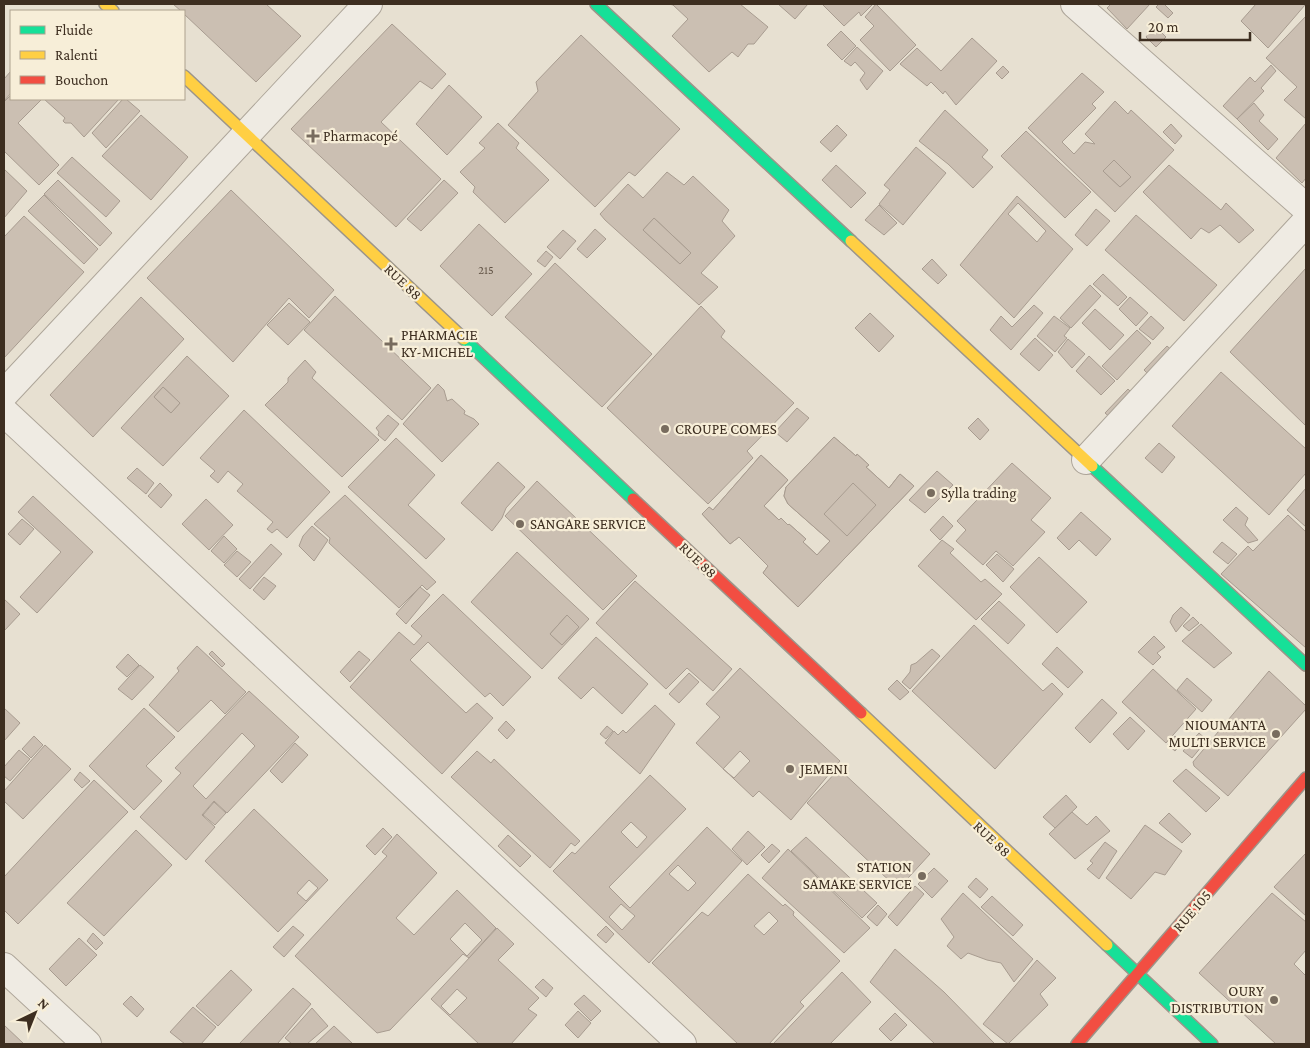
<svg xmlns="http://www.w3.org/2000/svg" width="1310" height="1048" viewBox="0 0 1310 1048" font-family="'Crimson Pro',serif">
<style>
.building{fill:#cbbfb2;stroke:#a89c90;fill-rule:evenodd}
.lines{fill:none;stroke-linecap:round;stroke-linejoin:round}
.street-casing{stroke:#ada599;stroke-width:30}
.fast-casing{stroke:#9c958a;stroke-width:14}
.slow-casing{stroke:#9c958a;stroke-width:14}
.jam-casing{stroke:#9c958a;stroke-width:14}
.street{stroke:#efebe3;stroke-width:28}
.fast{stroke:#16e098;stroke-width:11}
.slow{stroke:#ffcf43;stroke-width:11}
.jam{stroke:#f24e42;stroke-width:11}
.poi-dot{fill:#786c5e;stroke:#f7eed8;stroke-width:2}
.labels{text-anchor:middle;stroke-width:4.5;stroke-linejoin:round;paint-order:stroke}
.number-label{font-size:12px;fill:#605244}
.poi-label{font-size:15px;fill:#3d2e20;stroke:#f7eed8;text-anchor:start}
.street-label{font-size:15px;fill:#3d2e20;stroke:#f7eed8}
</style>
<rect width="100%" height="100%" fill="#e7e0d1"/>
<g class="building">
<polygon points="173,4 266,4 301,36 256,82 184,14 184,11 181,11"/>
<polygon points="669,4 740,4 768,27 754,44 748,44 738,57 732,52 709,72 672,36 688,19 673,5"/>
<polygon points="778,4 808,4 795,19"/>
<polygon points="822,4 873,4 861,16 859,12 844,26"/>
<polygon points="876,4 916,45 890,71 860,40 874,26 865,17"/>
<polygon points="1111,4 1150,4 1127,29 1107,8"/>
<polygon points="1159,4 1164,4 1173,13 1168,18 1156,7"/>
<polygon points="1256,4 1304,4 1305,5 1268,48 1241,21"/>
<polygon points="1306,16 1306,119 1284,100 1297,87 1266,58"/>
<polygon points="392,24 446,74 432,89 420,81 381,122 441,179 396,227 291,129"/>
<polygon points="1155,26 1166,37 1156,47 1146,37"/>
<polygon points="841,31 856,46 842,60 827,45"/>
<polygon points="581,35 680,129 635,176 629,172 595,207 508,125 538,91 536,82"/>
<polygon points="972,38 997,61 956,105 945,91 943,94 931,82 927,86 900,64 917,48 941,71"/>
<polygon points="857,47 883,71 867,90 860,80 865,73 855,62 851,66 844,61"/>
<polygon points="1271,65 1276,71 1261,88 1264,91 1237,119 1223,106 1250,77 1255,82"/>
<polygon points="1003,66 1009,72 1002,79 996,73"/>
<polygon points="11,71 11,93 4,101 4,79"/>
<path d="M1082,73L1104,92L1092,104L1096,108L1062,142L1074,154L1085,142L1095,144L1085,134L1115,101L1128,114L1131,110L1174,150L1115,212L1028,128ZM1114,160L1131,177L1120,187L1103,171Z"/>
<polygon points="449,85 482,117 447,155 416,124"/>
<polygon points="11,95 11,99 42,99 18,123 59,165 39,185 4,151 4,102"/>
<polygon points="44,99 119,99 84,137 71,123 65,123 63,121 65,118"/>
<polygon points="123,99 126,99 140,111 106,148 92,133"/>
<polygon points="1254,103 1264,115 1259,121 1278,139 1268,150 1237,119"/>
<polygon points="945,110 988,150 982,157 993,167 973,188 948,164 919,141"/>
<polygon points="141,115 188,157 151,200 102,156"/>
<polygon points="498,123 519,143 516,148 549,180 505,223 473,192 475,187 460,172 485,148 479,143"/>
<polygon points="1306,123 1306,178 1302,183 1276,158"/>
<polygon points="1171,124 1182,136 1175,144 1163,132"/>
<polygon points="837,125 847,135 831,152 820,142"/>
<polygon points="1026,131 1091,192 1065,218 1001,156"/>
<polygon points="916,147 946,173 903,225 879,204 890,190 884,185"/>
<polygon points="72,157 120,201 106,217 57,173"/>
<polygon points="1114,160 1131,177 1120,187 1103,171"/>
<polygon points="836,165 866,193 851,208 822,180"/>
<polygon points="1169,165 1221,210 1226,203 1254,230 1239,243 1220,225 1209,233 1201,228 1191,239 1143,192"/>
<polygon points="4,169 27,191 4,218"/>
<path d="M667,172L684,185L693,176L729,210L722,221L735,236L701,273L718,287L699,305L605,220L600,214L628,184L643,198ZM654,218L691,253L680,264L643,230Z"/>
<polygon points="58,180 112,233 100,246 44,194"/>
<polygon points="444,180 458,193 421,231 407,219"/>
<polygon points="231,190 334,290 309,318 289,298 233,362 147,278"/>
<polygon points="44,195 98,249 84,264 28,211"/>
<path d="M1017,196L1073,249L1014,318L960,265ZM1018,203L1046,231L1037,242L1008,214Z"/>
<polygon points="879,205 897,223 884,235 865,220"/>
<polygon points="1096,209 1110,221 1087,246 1075,235"/>
<polygon points="1136,215 1217,285 1184,321 1105,250"/>
<polygon points="24,216 84,272 4,358 4,237"/>
<polygon points="654,218 691,253 680,264 643,230"/>
<polygon points="479,224 532,274 492,316 440,266"/>
<polygon points="595,229 606,239 587,258 577,249"/>
<polygon points="563,230 576,241 560,259 547,247"/>
<polygon points="546,251 553,257 545,267 537,261"/>
<polygon points="932,259 947,275 938,284 922,269"/>
<polygon points="555,263 652,354 602,407 505,317"/>
<polygon points="1306,268 1306,426 1230,352"/>
<polygon points="1103,274 1127,297 1118,306 1093,284"/>
<polygon points="1090,285 1101,296 1071,328 1060,318"/>
<polygon points="335,296 431,388 402,420 304,330"/>
<polygon points="141,297 184,339 93,437 50,395"/>
<polygon points="1130,297 1148,313 1136,326 1119,309"/>
<polygon points="289,303 310,322 288,345 267,325"/>
<polygon points="1034,305 1043,313 1011,350 990,330 1001,316 1012,327"/>
<polygon points="701,306 725,331 721,337 794,403 747,451 753,458 708,504 607,408"/>
<polygon points="1095,309 1124,335 1110,350 1082,323"/>
<polygon points="870,313 894,336 879,352 855,328"/>
<polygon points="1054,316 1070,328 1064,336 1067,338 1055,352 1037,336"/>
<polygon points="1151,316 1164,328 1153,340 1139,329"/>
<polygon points="1137,330 1151,343 1117,380 1102,366"/>
<polygon points="1035,338 1053,355 1039,371 1020,354"/>
<polygon points="1068,339 1085,354 1072,368 1058,352"/>
<polygon points="1167,346 1177,355 1154,380 1144,370"/>
<path d="M187,356L229,396L163,466L121,428ZM163,387L180,403L171,413L154,397Z"/>
<polygon points="1089,356 1115,381 1101,395 1076,371"/>
<polygon points="305,360 316,372 312,378 379,440 342,477 265,405 288,382 288,378"/>
<polygon points="1221,372 1306,449 1306,473 1269,515 1172,426"/>
<polygon points="438,384 444,390 447,401 452,399 465,411 464,414 474,419 479,424 442,462 403,424"/>
<polygon points="163,387 180,403 171,413 154,397"/>
<polygon points="1128,389 1135,396 1112,419 1105,413"/>
<polygon points="797,408 809,418 787,442 775,432"/>
<polygon points="244,410 330,492 287,538 277,529 272,533 267,529 273,522 237,491 243,484 228,471 218,483 210,476 215,471 200,458"/>
<polygon points="388,415 399,424 385,441 378,435 379,432 376,428"/>
<polygon points="978,418 989,430 980,440 968,428"/>
<path d="M834,437L856,456L857,454L869,465L866,467L889,488L900,474L914,486L798,607L763,573L768,566L739,537L730,544L702,514L709,507L713,510L761,455L788,480L764,506L779,520L781,518L788,525L789,524L806,539L803,542L817,555L830,541L788,504L784,496L786,487ZM853,483L876,505L847,536L824,514Z"/>
<polygon points="834,437 856,456 857,454 869,465 866,467 889,488 900,474 914,486 798,607 763,573 768,566 739,537 730,544 702,514 709,507 713,510 761,455 788,480 764,506 779,520 781,518 788,525 789,524 806,539 803,542 817,555 830,541 788,504 784,496 786,487"/>
<polygon points="396,438 435,475 408,505 445,539 426,559 348,487"/>
<polygon points="1159,443 1175,457 1162,473 1145,458"/>
<polygon points="498,462 525,487 506,508 502,518 492,531 461,503"/>
<polygon points="1012,463 1051,498 1031,520 1045,532 1013,566 996,551 983,565 956,541 966,530 957,521"/>
<polygon points="137,468 154,483 146,494 127,478"/>
<polygon points="937,471 953,485 925,513 909,500"/>
<polygon points="537,481 637,576 603,610 505,516"/>
<polygon points="160,483 172,495 161,508 148,496"/>
<polygon points="853,483 876,505 847,536 824,514"/>
<polygon points="1306,488 1306,527 1287,510"/>
<polygon points="345,495 436,582 427,590 422,585 399,608 329,543 330,538 314,524"/>
<polygon points="33,496 93,552 37,613 20,597 61,552 18,512"/>
<polygon points="206,499 233,525 209,550 182,524"/>
<polygon points="1236,507 1248,518 1245,525 1258,540 1248,543 1223,520"/>
<polygon points="1081,512 1111,539 1096,556 1079,540 1069,550 1057,538"/>
<polygon points="1288,515 1306,532 1306,648 1221,574 1248,546 1253,551"/>
<polygon points="943,516 953,526 940,540 930,530"/>
<polygon points="22,519 34,529 20,545 8,534"/>
<polygon points="312,526 328,540 314,561 299,546 303,536"/>
<polygon points="224,536 237,549 224,563 211,551"/>
<polygon points="942,540 954,549 950,553 981,582 985,579 1002,594 976,620 918,566"/>
<polygon points="1222,542 1237,554 1228,564 1213,552"/>
<polygon points="271,544 282,554 250,589 239,579"/>
<polygon points="237,551 251,562 237,577 224,565"/>
<path d="M517,552L589,619L542,669L471,602ZM567,615L579,627L562,645L550,634Z"/>
<polygon points="997,554 1014,569 1003,582 986,565"/>
<polygon points="1039,557 1087,602 1057,633 1010,587"/>
<polygon points="264,577 276,586 264,600 253,590"/>
<polygon points="635,581 732,669 713,691 687,668 666,689 596,623"/>
<polygon points="420,587 430,595 406,624 396,614"/>
<polygon points="443,594 531,677 503,706 490,693 485,697 428,642 410,660 466,713 477,703 493,718 442,774 350,687 399,632 414,645 422,636 411,626"/>
<polygon points="4,599 20,614 4,631"/>
<polygon points="999,601 1025,625 1008,644 981,619"/>
<polygon points="1181,607 1190,615 1176,632 1170,622 1173,615"/>
<polygon points="567,615 579,627 562,645 550,634"/>
<polygon points="1193,617 1199,623 1189,631 1183,626"/>
<polygon points="1201,624 1232,653 1214,668 1182,641"/>
<polygon points="974,625 1043,691 1052,683 1063,694 995,769 912,691"/>
<polygon points="1154,636 1165,647 1157,653 1161,657 1153,665 1138,652"/>
<polygon points="596,637 648,684 622,714 593,687 581,699 558,678"/>
<polygon points="197,646 246,692 225,714 211,700 178,732 149,705 179,671 177,668"/>
<polygon points="1057,647 1083,672 1068,688 1042,664"/>
<polygon points="932,649 940,656 910,689 902,682 910,672 911,665 916,663"/>
<polygon points="212,651 225,664 222,667 209,654"/>
<polygon points="359,651 370,660 350,682 340,672"/>
<polygon points="128,654 139,665 127,677 116,667"/>
<polygon points="140,665 154,677 132,700 118,689"/>
<path d="M740,668L840,761L791,820L759,791L753,797L696,743L720,717L706,704ZM740,751L750,761L734,778L723,769Z"/>
<polygon points="1153,669 1196,709 1166,743 1122,702"/>
<polygon points="1269,671 1306,706 1306,709 1228,796 1194,766 1193,762"/>
<polygon points="689,673 699,682 679,703 669,694"/>
<polygon points="1187,678 1212,700 1202,712 1177,690"/>
<polygon points="897,680 909,692 900,700 888,689"/>
<path d="M249,691L299,737L227,813L214,801L202,815L215,827L186,860L140,817L181,773L175,768ZM242,733L255,746L206,799L193,786Z"/>
<polygon points="1102,699 1117,713 1090,743 1075,728"/>
<polygon points="655,705 675,724 640,774 605,743 614,731 618,735 623,730 626,733"/>
<polygon points="4,708 20,723 4,741"/>
<polygon points="144,708 175,737 146,766 162,781 134,810 89,766"/>
<polygon points="1130,717 1145,731 1128,750 1113,734"/>
<polygon points="506,721 515,730 507,739 498,730"/>
<polygon points="607,726 613,731 606,739 600,734"/>
<polygon points="1199,733 1207,740 1192,758 1183,751"/>
<polygon points="34,736 43,745 31,758 22,749"/>
<polygon points="1175,736 1182,742 1175,751 1168,745"/>
<polygon points="295,743 308,755 282,783 270,771"/>
<polygon points="45,745 71,769 23,819 4,801 4,791"/>
<polygon points="19,750 30,759 10,781 4,776 4,767"/>
<polygon points="477,751 491,763 494,759 580,841 575,846 571,843 550,868 451,777"/>
<polygon points="839,769 930,854 898,889 807,803"/>
<polygon points="1186,769 1220,798 1206,812 1173,781"/>
<polygon points="80,772 90,781 82,788 74,780"/>
<path d="M650,775L686,809L609,887L630,908L707,827L742,861L649,963L553,871L572,852L575,854ZM631,822L647,837L637,848L621,832ZM678,865L696,883L688,891L669,874ZM621,904L635,916L622,930L609,917Z"/>
<polygon points="94,780 128,812 18,924 4,910 4,877"/>
<polygon points="1066,795 1077,807 1055,828 1043,817"/>
<polygon points="214,802 226,813 215,825 203,815"/>
<path d="M254,809L328,880L278,932L205,861ZM309,880L318,888L306,901L297,893Z"/>
<polygon points="1072,812 1087,825 1096,816 1110,831 1075,859 1049,834"/>
<polygon points="1169,813 1191,834 1182,843 1159,823"/>
<polygon points="1145,825 1182,851 1165,875 1155,872 1131,899 1106,878"/>
<polygon points="383,828 392,837 375,855 366,846"/>
<polygon points="136,830 172,865 104,936 67,903"/>
<polygon points="748,831 765,847 747,865 732,849"/>
<path d="M397,834L437,873L396,918L414,935L457,890L496,928L469,958L463,954L390,1030L377,1033L295,956L387,856L382,852ZM465,923L482,940L467,956L450,939Z"/>
<polygon points="508,835 531,856 520,867 498,846"/>
<polygon points="806,837 877,903 862,918 791,851"/>
<polygon points="1105,842 1117,851 1099,879 1087,869 1093,863 1090,861"/>
<polygon points="772,844 780,851 769,863 761,855"/>
<polygon points="788,849 870,928 844,953 762,878"/>
<polygon points="1306,853 1306,916 1274,887"/>
<polygon points="934,868 948,881 932,898 918,884"/>
<path d="M748,874L783,906L785,904L794,912L793,915L840,961L800,1002L804,1006L769,1044H738L652,963L702,912L708,916ZM769,912L778,921L764,935L754,926Z"/>
<polygon points="976,878 988,889 980,898 968,887"/>
<polygon points="915,886 924,894 897,926 888,917"/>
<polygon points="963,893 1033,959 1014,982 1001,963 987,960 968,953 961,959 947,946 954,937 941,919"/>
<polygon points="1272,893 1306,922 1306,950 1294,964 1306,976 1306,1044 1276,1044 1199,973"/>
<polygon points="992,896 1023,925 1013,936 981,907"/>
<polygon points="878,905 887,914 877,926 867,917"/>
<polygon points="293,926 304,935 284,957 273,947"/>
<polygon points="606,926 614,934 606,943 597,935"/>
<path d="M497,928L514,944L498,960L539,998L528,1009L537,1015L511,1044H479L431,999ZM457,989L467,998L450,1015L441,1006Z"/>
<polygon points="93,933 103,943 96,950 87,941"/>
<polygon points="79,938 97,955 66,986 49,969"/>
<polygon points="895,949 944,992 994,1043 993,1044 935,1044 870,982"/>
<polygon points="1037,960 1056,978 1040,994 1048,1005 1008,1044 983,1024"/>
<polygon points="231,970 252,990 218,1026 196,1006"/>
<polygon points="842,972 871,1002 830,1044 773,1044"/>
<polygon points="543,979 553,988 546,997 535,987"/>
<polygon points="293,988 311,1004 278,1043 280,1044 239,1044"/>
<polygon points="584,995 601,1011 591,1021 574,1004"/>
<polygon points="131,996 144,1009 137,1017 123,1004"/>
<polygon points="193,1007 216,1027 201,1044 185,1044 170,1032"/>
<polygon points="312,1008 328,1026 307,1044 292,1044 285,1038"/>
<polygon points="578,1011 591,1023 578,1038 565,1025"/>
<polygon points="895,1013 907,1025 891,1041 879,1029"/>
<polygon points="4,1025 24,1044 4,1044"/>
<polygon points="334,1026 353,1044 315,1044"/>
</g>
<g class="lines">
<defs>
<g id="street">
<polyline points="1075,4 1306,208"/>
<polyline points="4,394 368,4"/>
<polyline points="4,412 682,1044"/>
<polyline points="1086,460 1306,222"/>
<polyline points="4,967 87,1044"/>
</g>
<g id="fast">
<polyline points="596,4 851,241"/>
<polyline points="464,339 633,499"/>
<polyline points="1092,466 1306,665"/>
<polyline points="1107,945 1212,1044"/>
</g>
<g id="slow">
<polyline points="105,4 113,11"/>
<polyline points="184,76 464,339"/>
<polyline points="851,241 1092,466"/>
<polyline points="861,713 1107,945"/>
</g>
<g id="jam">
<polyline points="633,499 861,713"/>
<polyline points="1077,1044 1306,778"/>
</g>
</defs>
<use href="#street" class="street-casing"/>
<use href="#fast" class="fast-casing"/>
<use href="#slow" class="slow-casing"/>
<use href="#jam" class="jam-casing"/>
<use href="#street" class="street"/>
<use href="#fast" class="fast"/>
<use href="#slow" class="slow"/>
<use href="#jam" class="jam"/>
</g>
<g class="poi-dot">
<path d="M310.5 128.5h5v5h5v5h-5v5h-5v-5h-5v-5h5z"/>
<path d="M388.5 336.5h5v5h5v5h-5v5h-5v-5h-5v-5h5z"/>
<circle cx="665" cy="429" r="5"/>
<circle cx="931" cy="493" r="5"/>
<circle cx="520" cy="524" r="5"/>
<circle cx="1276" cy="734" r="5"/>
<circle cx="790" cy="769" r="5"/>
<circle cx="922" cy="876" r="5"/>
<circle cx="1274" cy="1000" r="5"/>
</g>
<g class="labels">
<g class="number-label">
<text x="486" y="274">215</text>
</g>
<g class="poi-label">
<text x="323" y="141">Pharmacopé</text>
<text x="401" y="340">PHARMACIE<tspan x="401" dy="17">KY-MICHEL</tspan></text>
<text x="675" y="434">CROUPE COMES</text>
<text x="941" y="498">Sylla trading</text>
<text x="530" y="529">SANGARE SERVICE</text>
<text x="1266" y="730" text-anchor="end">NIOUMANTA<tspan x="1266" dy="17">MULTI SERVICE</tspan></text>
<text x="800" y="774">JEMENI</text>
<text x="912" y="872" text-anchor="end">STATION<tspan x="912" dy="17">SAMAKE SERVICE</tspan></text>
<text x="1264" y="996" text-anchor="end">OURY<tspan x="1264" dy="17">DISTRIBUTION</tspan></text>
</g>
<g class="street-label">
<text transform="translate(403 282) rotate(43)" y="5">RUE 88</text>
<text transform="translate(698 560) rotate(43)" y="5">RUE 88</text>
<text transform="translate(992 839) rotate(43)" y="5">RUE 88</text>
<text transform="translate(1192 911) rotate(-49)" y="5">RUE 105</text>
</g>
</g>
<rect width="1310" height="1048" fill="none" stroke="#3d2e20" stroke-width="10"/>
<rect x="10" y="10" width="175" height="90" fill="#f7eed8" stroke="#ada18e"/>
<rect x="20" y="26" width="25" height="8" fill="#16e098" stroke="#ada18e"/>
<text x="55" y="35" font-size="15" fill="#3d2e20">Fluide</text>
<rect x="20" y="51" width="25" height="8" fill="#ffcf43" stroke="#ada18e"/>
<text x="55" y="60" font-size="15" fill="#3d2e20">Ralenti</text>
<rect x="20" y="76" width="25" height="8" fill="#f24e42" stroke="#ada18e"/>
<text x="55" y="85" font-size="15" fill="#3d2e20">Bouchon</text>
<g transform="translate(35 1013) rotate(43)" stroke="#f7eed8" stroke-width="4" paint-order="stroke">
<path d="M0-4L9 19L0 12L-9 19Z" fill="#3d2e20"/>
<text y="-8" font-size="14" font-weight="bold" text-anchor="middle" fill="#3d2e20">N</text>
</g>
<path d="M1140 32v8h110v-8" fill="none" stroke="#3d2e20" stroke-width="2.5"/>
<text x="1148" y="32" font-size="15" fill="#3d2e20" stroke="#f7eed8" stroke-width="4" paint-order="stroke">20 m</text>
</svg>
